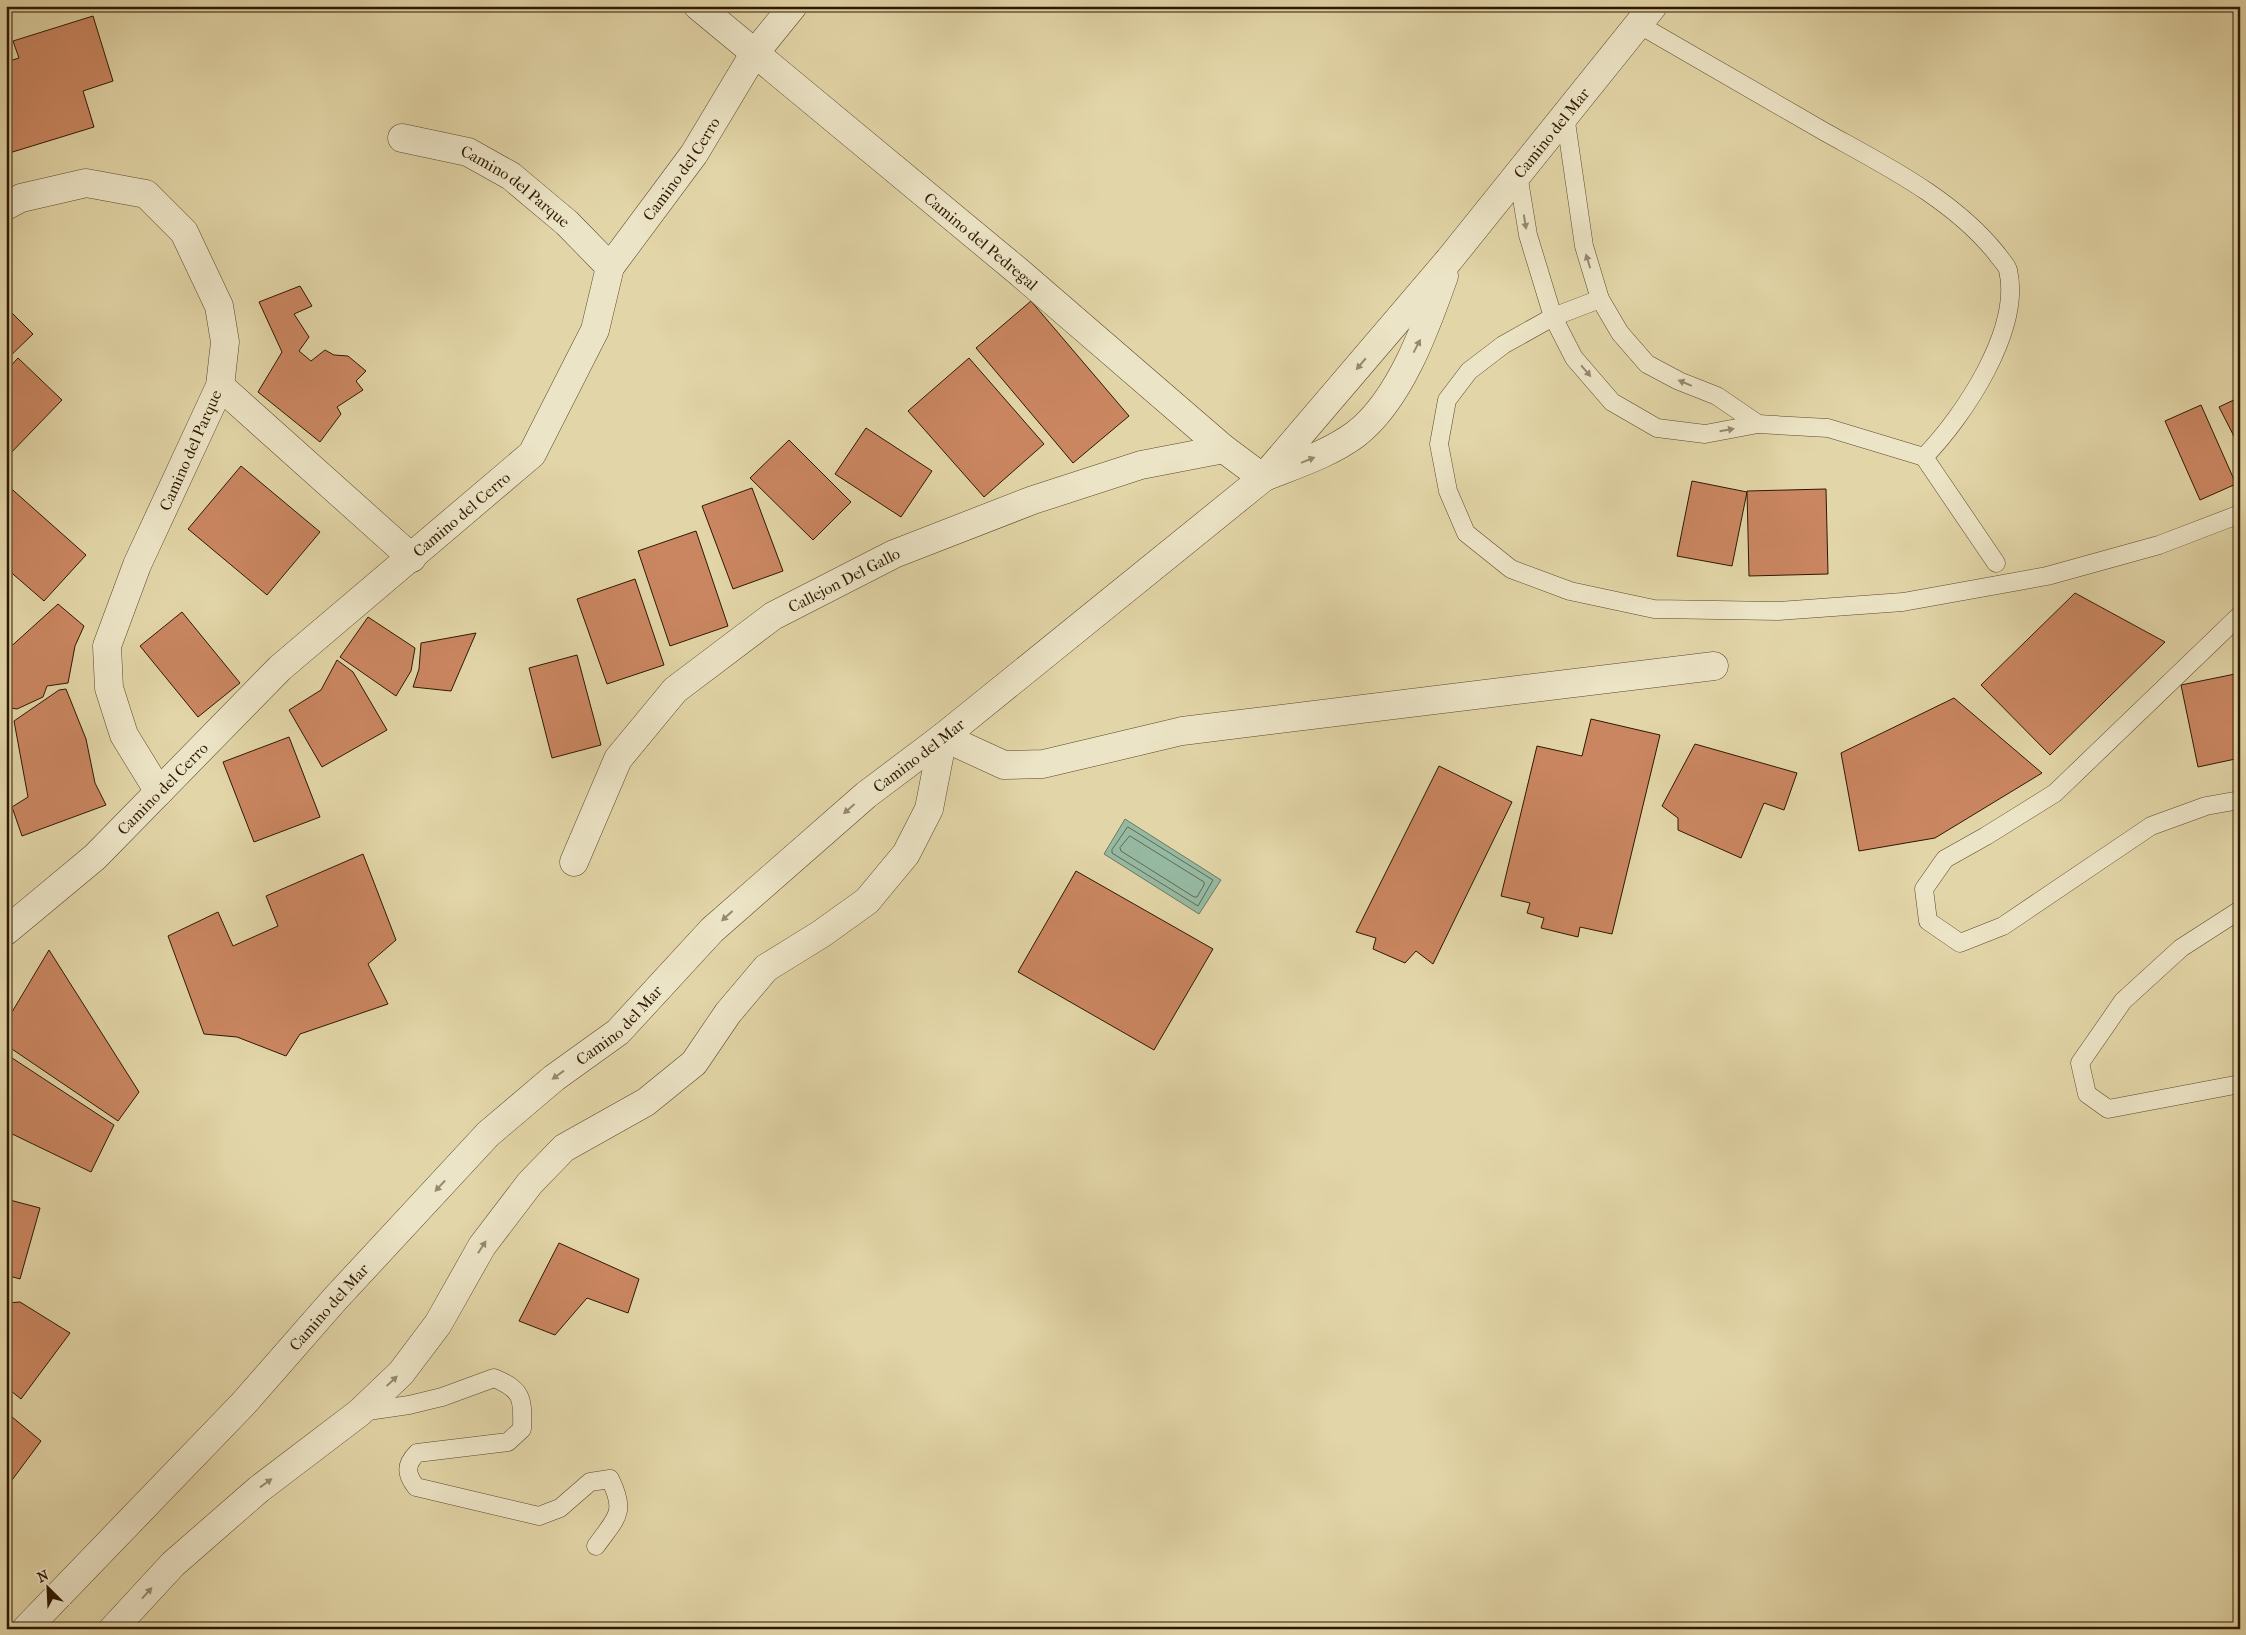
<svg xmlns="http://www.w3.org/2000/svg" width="2246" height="1635" viewBox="0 0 2246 1635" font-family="'IM FELL French Canon',serif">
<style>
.water{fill:#96b9a2;stroke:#6c7961}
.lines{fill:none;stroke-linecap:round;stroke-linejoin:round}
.shore{stroke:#626851;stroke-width:1}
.building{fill:#ca8661;stroke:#2e1800}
.service-casing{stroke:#5b472a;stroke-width:19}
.minor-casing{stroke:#5b472a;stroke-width:29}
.service{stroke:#ece4c6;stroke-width:18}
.minor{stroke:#ece4c6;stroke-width:28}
.oneway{fill:#96886d}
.labels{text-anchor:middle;stroke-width:4;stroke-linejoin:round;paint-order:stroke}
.street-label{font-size:16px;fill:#2e1800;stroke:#ece4c6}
</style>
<rect width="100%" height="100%" fill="#e2d5a7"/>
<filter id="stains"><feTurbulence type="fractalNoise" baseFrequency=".004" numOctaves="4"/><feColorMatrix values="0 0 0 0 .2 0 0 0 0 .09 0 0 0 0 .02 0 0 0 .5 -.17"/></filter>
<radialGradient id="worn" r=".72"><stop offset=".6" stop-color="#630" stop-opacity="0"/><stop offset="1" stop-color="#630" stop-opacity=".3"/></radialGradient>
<polygon class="water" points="1125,819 1221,880 1199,914 1104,854"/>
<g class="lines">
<g class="shore">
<polygon points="1128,827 1213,880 1198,906 1112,853 1112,850"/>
<polygon points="1130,836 1204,882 1204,885 1197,897 1194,897 1121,851 1120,848"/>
</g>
</g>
<g class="building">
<polygon points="93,16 113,81 83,91 94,127 6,154 6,62 19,58 13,41"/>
<polygon points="300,286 312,306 294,314 309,337 299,351 311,361 325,350 334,355 348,356 366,371 356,381 363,390 337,407 341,414 320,442 258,392 282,352 259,302"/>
<polygon points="1031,301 1129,416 1073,463 976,348"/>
<polygon points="6,307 33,334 6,360"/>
<polygon points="18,358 62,400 6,458 6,371"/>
<polygon points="969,358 1044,444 984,497 908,411"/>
<polygon points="2240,397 2240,448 2219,407"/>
<polygon points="2201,405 2236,484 2200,500 2165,421"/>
<polygon points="866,428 932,471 901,517 835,474"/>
<polygon points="789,440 851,502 813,540 750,478"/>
<polygon points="241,466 320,532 267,595 188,529"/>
<polygon points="1692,481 1747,492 1732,566 1677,556"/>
<polygon points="6,484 86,555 44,601 6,568"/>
<polygon points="752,488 783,571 733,589 702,506"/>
<polygon points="1826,489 1828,574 1749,576 1747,491"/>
<polygon points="696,531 728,626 670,646 638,551"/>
<polygon points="635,579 664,665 607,684 577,599"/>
<polygon points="2075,593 2165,642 2050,755 1981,685"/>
<polygon points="58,604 84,626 75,646 68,683 47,686 43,697 17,709 10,708 6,702 6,651"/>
<polygon points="182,612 240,683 198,717 140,646"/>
<polygon points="368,617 415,648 411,671 396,696 340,657"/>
<polygon points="476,633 451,691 413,687 419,669 421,643"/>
<polygon points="577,655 601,745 552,758 529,668"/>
<polygon points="337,660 353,672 387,730 322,767 289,710 321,690"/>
<polygon points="2240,673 2240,758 2198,767 2181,685"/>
<polygon points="66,689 86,739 95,783 106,805 22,836 12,807 28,797 14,721 59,690"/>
<polygon points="1954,698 2042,773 1935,838 1859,851 1841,753"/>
<polygon points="1591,719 1660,735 1612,934 1580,927 1578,937 1541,928 1544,918 1527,913 1530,903 1501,896 1537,746 1582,756"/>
<polygon points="289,737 320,817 254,842 223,762"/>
<polygon points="1695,744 1797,773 1784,810 1764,803 1741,858 1678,830 1678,818 1662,806"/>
<polygon points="1439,766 1512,802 1433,964 1416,951 1405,963 1373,949 1376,938 1356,932"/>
<polygon points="363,854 396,940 368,964 388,1004 300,1034 286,1056 237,1037 204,1034 168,936 218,912 233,946 278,926 266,896"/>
<polygon points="1076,871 1213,949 1154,1050 1018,972"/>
<polygon points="49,950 139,1092 118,1121 6,1045 6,1022"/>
<polygon points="6,1054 114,1125 91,1172 6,1131"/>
<polygon points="6,1199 40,1208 20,1279 6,1275"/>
<polygon points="559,1243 639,1279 628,1313 587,1298 555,1335 519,1321"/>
<polygon points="20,1302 70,1333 21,1399 6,1387 6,1303"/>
<polygon points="6,1412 41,1441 12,1480 6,1475"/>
</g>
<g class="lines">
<defs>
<g id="service">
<polyline points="1565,115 1584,246 1600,299 1620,333 1647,364 1679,381 1717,396 1758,424"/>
<path d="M1518,174L1528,235L1553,317L1574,358L1612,402L1657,428L1705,434L1758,424L1828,428L1924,457C1964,416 2022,329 2008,270C2006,264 2000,259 1997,254C1953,199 1886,166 1825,132C1763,96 1701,60 1638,24"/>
<polyline points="1600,299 1553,317 1503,345 1469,371 1447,400 1439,444 1448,491 1466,533 1511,569 1570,591 1654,609 1778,611 1903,602 2047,576 2159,545 2240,514"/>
<polyline points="1924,457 1996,563"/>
<polyline points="2240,615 2055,793 1986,836 1945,859 1924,889 1928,921 1960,943 2003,926 2151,826 2206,806 2240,800"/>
<polyline points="2240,910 2181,948 2123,1001 2080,1063 2087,1094 2108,1109 2240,1084"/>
<path d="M361,1412L409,1405L442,1397L494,1378C523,1390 523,1399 522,1429L508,1442L417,1453C405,1465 406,1474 416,1487L539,1516L560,1508L590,1482L610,1479C627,1513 616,1518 596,1546"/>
</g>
<g id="minor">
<path id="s1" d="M698,6L1019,272L1224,449L1263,478"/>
<path id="s2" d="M402,138L468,152L511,176L567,223L610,267"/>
<polyline points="6,206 21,198 86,183 146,194 184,232 219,306 225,342 220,386 137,565 107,646 109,688 124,735 159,792"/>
<polyline points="220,386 412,558"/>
<path d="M1267,476C1297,464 1329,454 1356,434C1400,400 1426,327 1444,276"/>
<polyline points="943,737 1004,765 1043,764 1182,731 1714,666"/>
<path id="s3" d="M574,862L618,759L675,690L773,616L894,554L1033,500L1141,465L1224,449"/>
<path id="s4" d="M6,931L95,857L280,668L532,454L595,330L610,267L694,154L754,54L793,6"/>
<path id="s5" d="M26,1629L243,1404L335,1299L488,1134L554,1078L618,1032L712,930L866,795L943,737L1263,478L1449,260L1653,6"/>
<polyline points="113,1629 173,1564 259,1489 359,1413 401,1373 438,1324 482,1246 530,1183 564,1148 646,1102 694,1063 728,1013 766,968 821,934 867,901 906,854 929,809 943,737"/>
</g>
</defs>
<use href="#service" class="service-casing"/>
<use href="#minor" class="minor-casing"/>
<use href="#service" class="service"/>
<use href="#minor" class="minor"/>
</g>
<defs><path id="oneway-solid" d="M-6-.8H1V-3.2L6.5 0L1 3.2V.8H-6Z" transform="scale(1.25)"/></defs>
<g class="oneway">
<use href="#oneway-solid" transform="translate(1525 222) rotate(81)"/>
<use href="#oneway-solid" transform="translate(1588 261) rotate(-107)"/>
<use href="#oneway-solid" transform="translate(1417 346) rotate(-62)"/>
<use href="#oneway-solid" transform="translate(1361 364) rotate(130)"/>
<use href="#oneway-solid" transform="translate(1586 371) rotate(49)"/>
<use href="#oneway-solid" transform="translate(1685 383) rotate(-157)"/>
<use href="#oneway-solid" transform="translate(1727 430) rotate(-10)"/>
<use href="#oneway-solid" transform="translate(1308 460) rotate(-22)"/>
<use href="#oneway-solid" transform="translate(849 809) rotate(139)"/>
<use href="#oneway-solid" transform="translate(727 916) rotate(138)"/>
<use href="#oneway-solid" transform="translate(558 1075) rotate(144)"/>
<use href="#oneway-solid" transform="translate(440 1186) rotate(133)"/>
<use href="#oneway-solid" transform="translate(482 1247) rotate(-57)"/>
<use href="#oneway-solid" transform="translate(392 1381) rotate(-43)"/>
<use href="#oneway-solid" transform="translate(266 1483) rotate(-36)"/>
<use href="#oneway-solid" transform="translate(147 1593) rotate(-48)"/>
</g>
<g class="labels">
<g class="street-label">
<text dy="6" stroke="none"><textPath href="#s5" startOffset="2144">Camino del Mar</textPath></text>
<text dy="6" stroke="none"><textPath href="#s4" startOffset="1036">Camino del Cerro</textPath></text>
<text dy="6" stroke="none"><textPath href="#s2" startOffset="126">Camino del Parque</textPath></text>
<text dy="6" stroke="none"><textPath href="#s1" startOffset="368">Camino del Pedregal</textPath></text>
<text transform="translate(190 450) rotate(-66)" y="6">Camino del Parque</text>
<text dy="6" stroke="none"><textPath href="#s4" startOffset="618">Camino del Cerro</textPath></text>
<text dy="6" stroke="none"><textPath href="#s3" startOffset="404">Callejon Del Gallo</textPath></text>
<text dy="6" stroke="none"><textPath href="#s5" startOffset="1252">Camino del Mar</textPath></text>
<text dy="6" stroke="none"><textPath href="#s4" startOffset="212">Camino del Cerro</textPath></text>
<text dy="6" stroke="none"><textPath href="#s5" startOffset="848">Camino del Mar</textPath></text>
<text dy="6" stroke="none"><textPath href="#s5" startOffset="442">Camino del Mar</textPath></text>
</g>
</g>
<rect width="2246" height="1635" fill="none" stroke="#e2d5a7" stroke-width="25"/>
<rect x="8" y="8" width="2231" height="1620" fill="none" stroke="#2e1800" stroke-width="2.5"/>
<rect x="12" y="12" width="2221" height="1610" fill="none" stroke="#2e1800"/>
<g transform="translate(48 1588) rotate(336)" stroke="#ece4c6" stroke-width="4" paint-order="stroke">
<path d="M0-4L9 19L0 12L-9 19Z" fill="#2e1800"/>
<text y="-8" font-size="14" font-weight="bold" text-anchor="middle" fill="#2e1800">N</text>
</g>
<rect width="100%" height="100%" filter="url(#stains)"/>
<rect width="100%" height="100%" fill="url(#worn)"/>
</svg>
